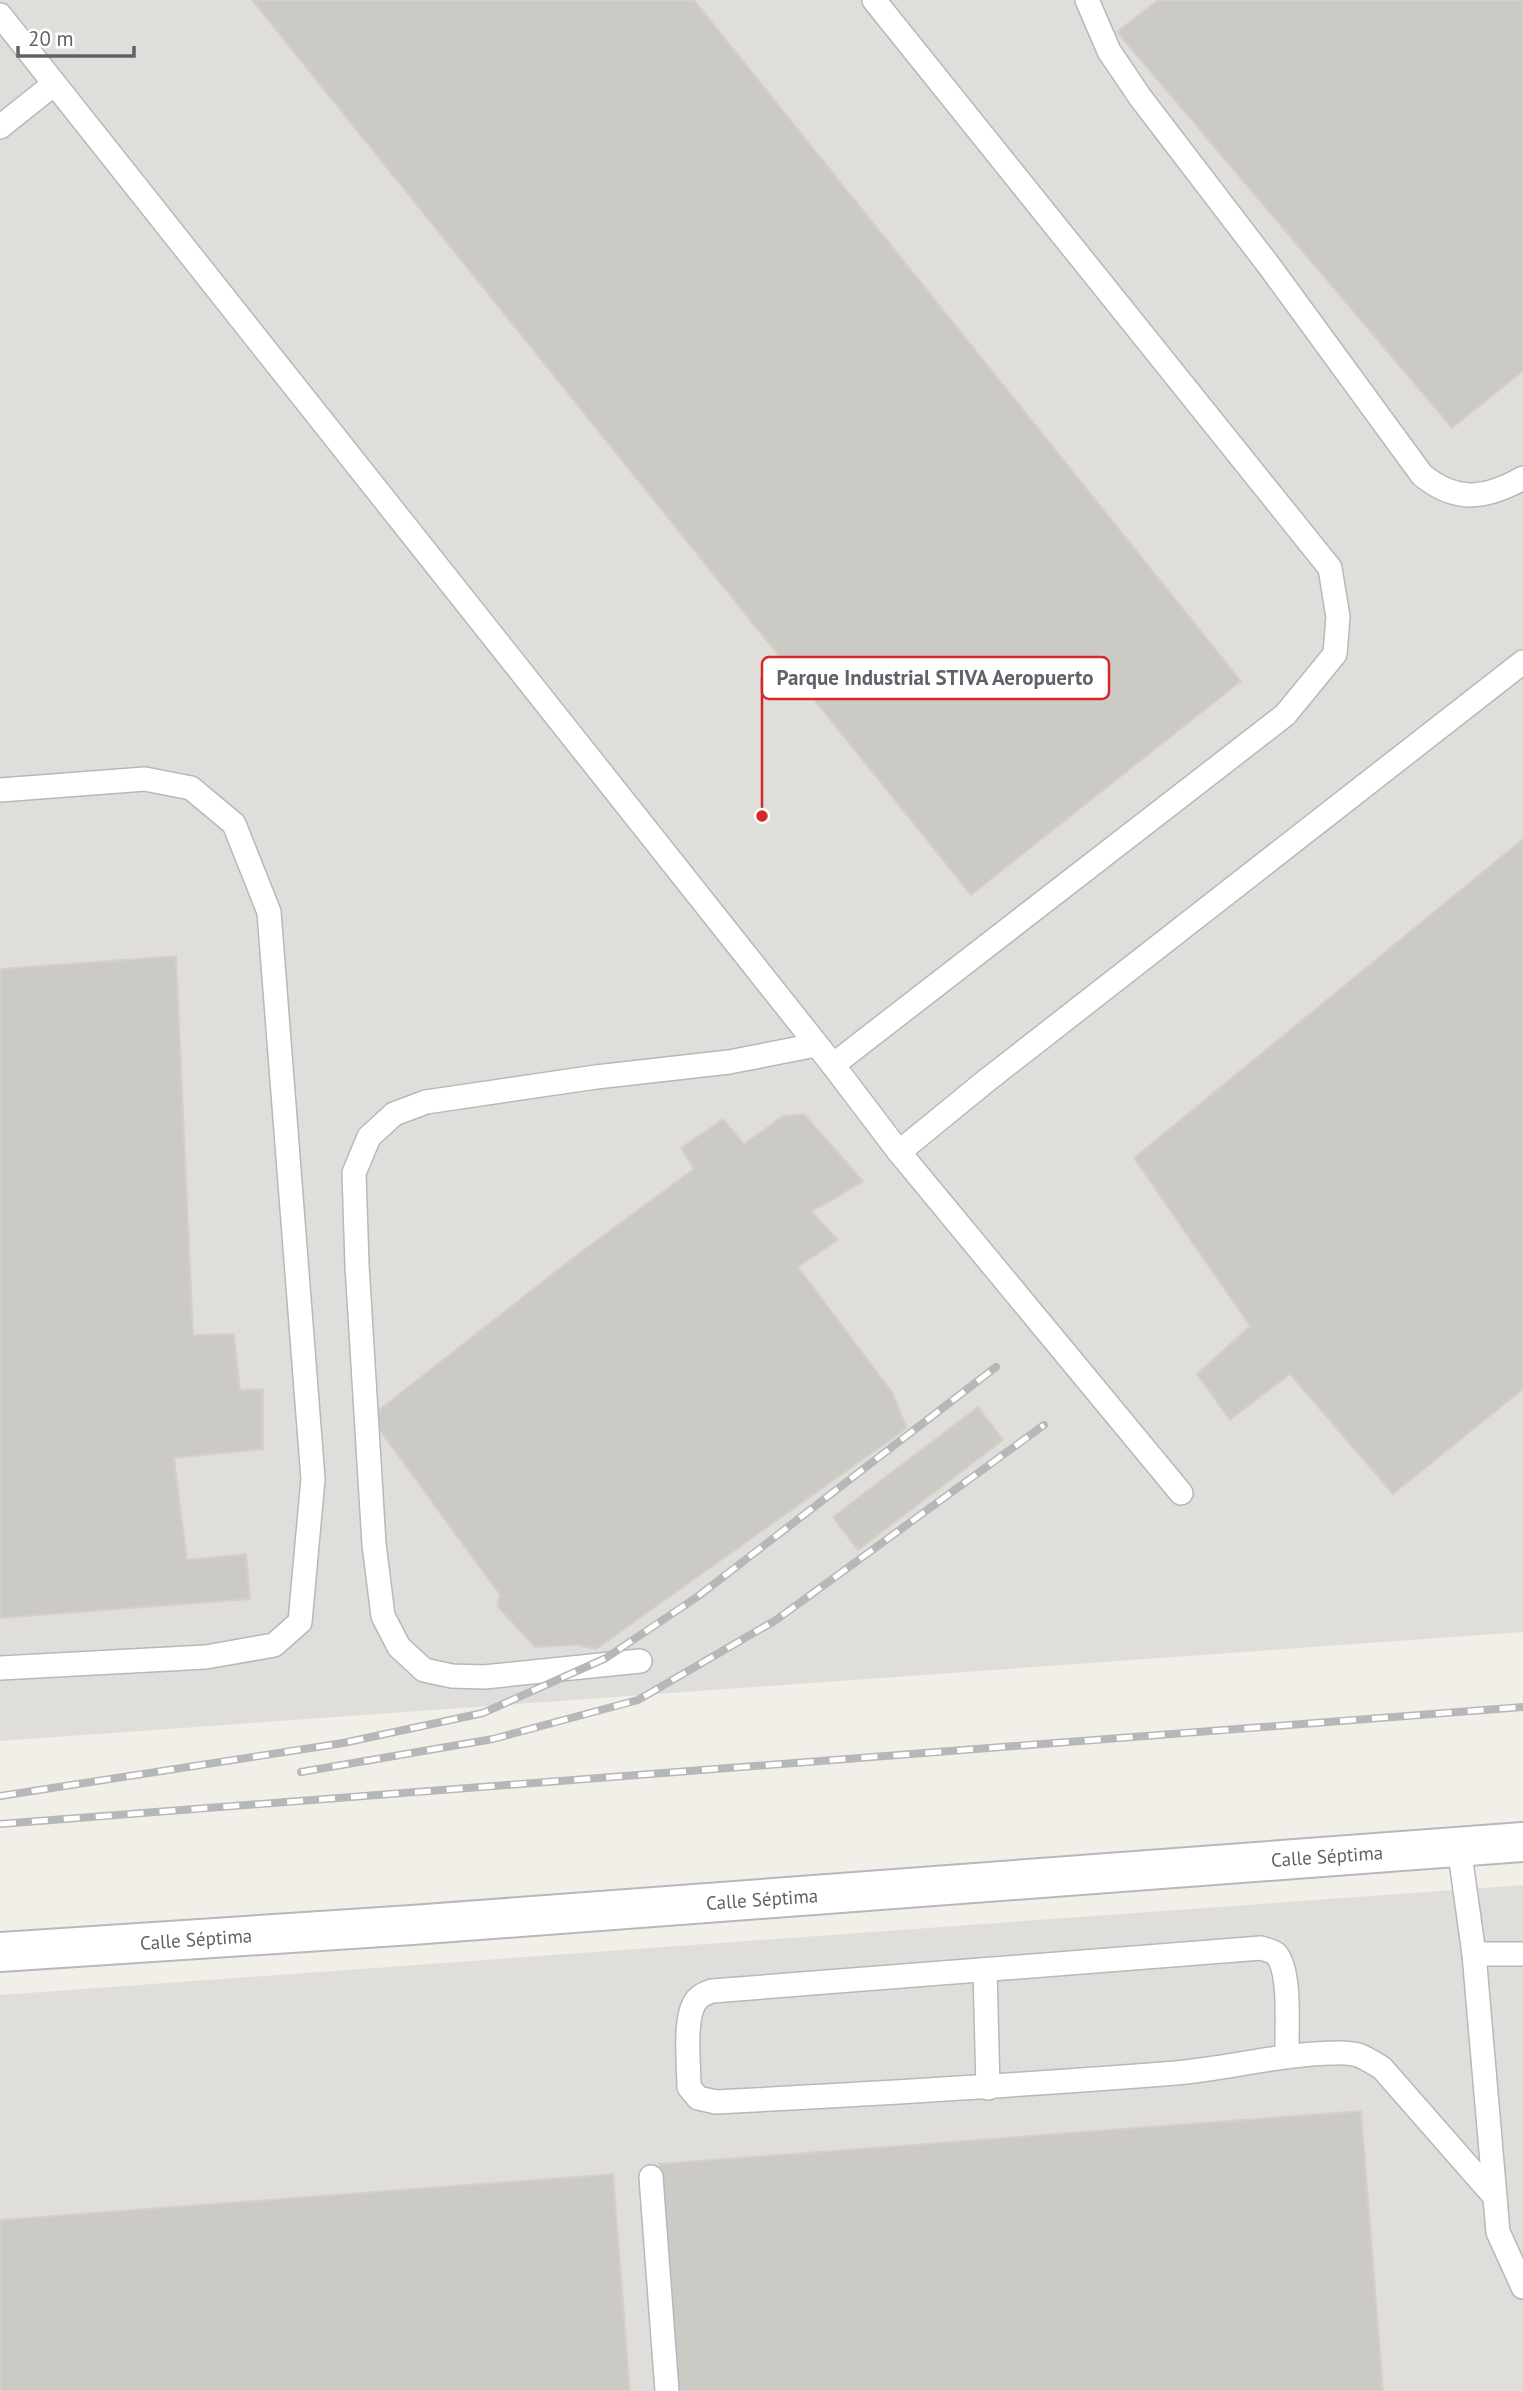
<svg xmlns="http://www.w3.org/2000/svg" width="1523" height="2391" viewBox="0 0 1523 2391" font-family="'PT Sans',sans-serif">
<style>
.industrial{fill:#e0deda}
.building{fill:#cccac5;stroke:#d6d1c6;stroke-width:2}
.lines{fill:none;stroke-linecap:round;stroke-linejoin:round}
.service-casing{stroke:#b5b8bc;stroke-width:26}
.tertiary-casing{stroke:#b5b8bc;stroke-width:42}
.service{stroke:#fff;stroke-width:23}
.tertiary{stroke:#fff;stroke-width:38}
.rail-casing{stroke:#b6b7b8;stroke-width:8}
.rail{stroke:#fff;stroke-width:5;stroke-dasharray:16;stroke-linecap:butt}
.labels{text-anchor:middle;stroke-width:6;stroke-linejoin:round;paint-order:stroke}
.street-label{font-size:19px;fill:#5f6368;stroke:#fff}
.leader{fill:none;stroke:#d62828;stroke-width:2.5}
.callout-dot{fill:#d62828;stroke:#fff;stroke-width:2.5}
.callout{fill:#fff;stroke:#d62828;stroke-width:2.5}
.callout-label{font-size:21px;text-anchor:middle;font-weight:bold;fill:#5f6368}
</style>
<rect width="100%" height="100%" fill="#f1efe8"/>
<g class="industrial">
<polygon points="0,0 1523,0 1523,1632 0,1741"/>
<polygon points="1523,1885 1523,2391 0,2391 0,1995"/>
</g>
<g class="building">
<polygon points="252,0 694,0 1241,681 971,895"/>
<polygon points="1158,0 1523,0 1523,371 1452,428 1117,32"/>
<polygon points="1523,839 1523,1389 1393,1494 1290,1374 1230,1420 1197,1374 1250,1326 1134,1158"/>
<polygon points="176,956 193,1335 234,1334 240,1390 263,1389 263,1449 174,1458 187,1560 246,1554 250,1599 0,1618 0,969"/>
<polygon points="804,1114 863,1181 829,1202 811,1211 838,1240 798,1267 892,1392 907,1428 596,1649 577,1645 535,1647 497,1606 500,1595 370,1417 578,1254 694,1169 681,1148 723,1119 744,1144 783,1116"/>
<polygon points="978,1407 1003,1440 858,1550 833,1517"/>
<polygon points="1361,2111 1383,2391 677,2391 659,2164"/>
<polygon points="613,2174 630,2391 0,2391 0,2220"/>
</g>
<g class="lines">
<defs>
<g id="service">
<path d="M1087,0L1109,51L1140,97L1270,267L1422,475C1456,503 1486,499 1523,478"/>
<polyline points="0,15 833,1065 899,1152 1181,1493"/>
<polyline points="0,127 54,84"/>
<polyline points="0,790 145,779 191,788 234,824 269,912 313,1479 300,1622 274,1645 206,1657 0,1668"/>
<polyline points="833,1065 1285,715 1335,654 1338,617 1330,568 874,0"/>
<polyline points="899,1152 986,1081 1523,662"/>
<polyline points="640,1661 484,1677 452,1676 424,1670 399,1647 383,1616 374,1544 357,1265 354,1173 369,1137 394,1114 426,1102 596,1077 729,1062 816,1045"/>
<polyline points="1459,1847 1474,1954 1498,2232 1523,2287"/>
<polyline points="1474,1954 1523,1954"/>
<polyline points="985,1970 988,2088"/>
<path d="M1287,2057C1286,2033 1292,1972 1276,1954C1273,1951 1266,1950 1261,1948L712,1991C704,1994 698,1996 694,2004C684,2022 689,2065 689,2087L698,2098L716,2102C870,2094 1023,2085 1176,2073C1229,2068 1281,2054 1334,2053C1358,2052 1362,2056 1382,2068L1495,2197"/>
<polyline points="651,2177 667,2391"/>
</g>
<polyline id="tertiary" points="0,1952 412,1925 1523,1842"/>
</defs>
<use href="#service" class="service-casing"/>
<use href="#tertiary" class="tertiary-casing"/>
<use href="#service" class="service"/>
<use href="#tertiary" class="tertiary"/>
<defs>
<g id="rail">
<polyline points="301,1772 493,1739 638,1700 776,1620 1044,1425"/>
<polyline points="0,1796 343,1743 483,1713 606,1658 697,1597 996,1367"/>
<polyline points="0,1824 1523,1707"/>
</g>
</defs>
<use href="#rail" class="rail-casing"/>
<use href="#rail" class="rail"/>
</g>
<g class="labels">
<g class="street-label">
<text transform="translate(1327 1856) rotate(-4)" y="7">Calle Séptima</text>
<text transform="translate(762 1899) rotate(-4)" y="7">Calle Séptima</text>
<text transform="translate(196 1939) rotate(-4)" y="7">Calle Séptima</text>
</g>
</g>
<path class="leader" d="M762 816L762 678"/>
<circle class="callout-dot" cx="762" cy="816" r="7"/>
<rect class="callout" x="762" y="657" width="347" height="42" rx="7"/>
<g class="callout-label">
<text x="935" y="685">Parque Industrial STIVA Aeropuerto</text>
</g>
<path d="M18 46v10h116v-10" fill="none" stroke="#5f6368" stroke-width="3.5"/>
<text x="28" y="46" font-size="21" fill="#5f6368" stroke="#ffffff" stroke-width="5" paint-order="stroke">20 m</text>
</svg>
